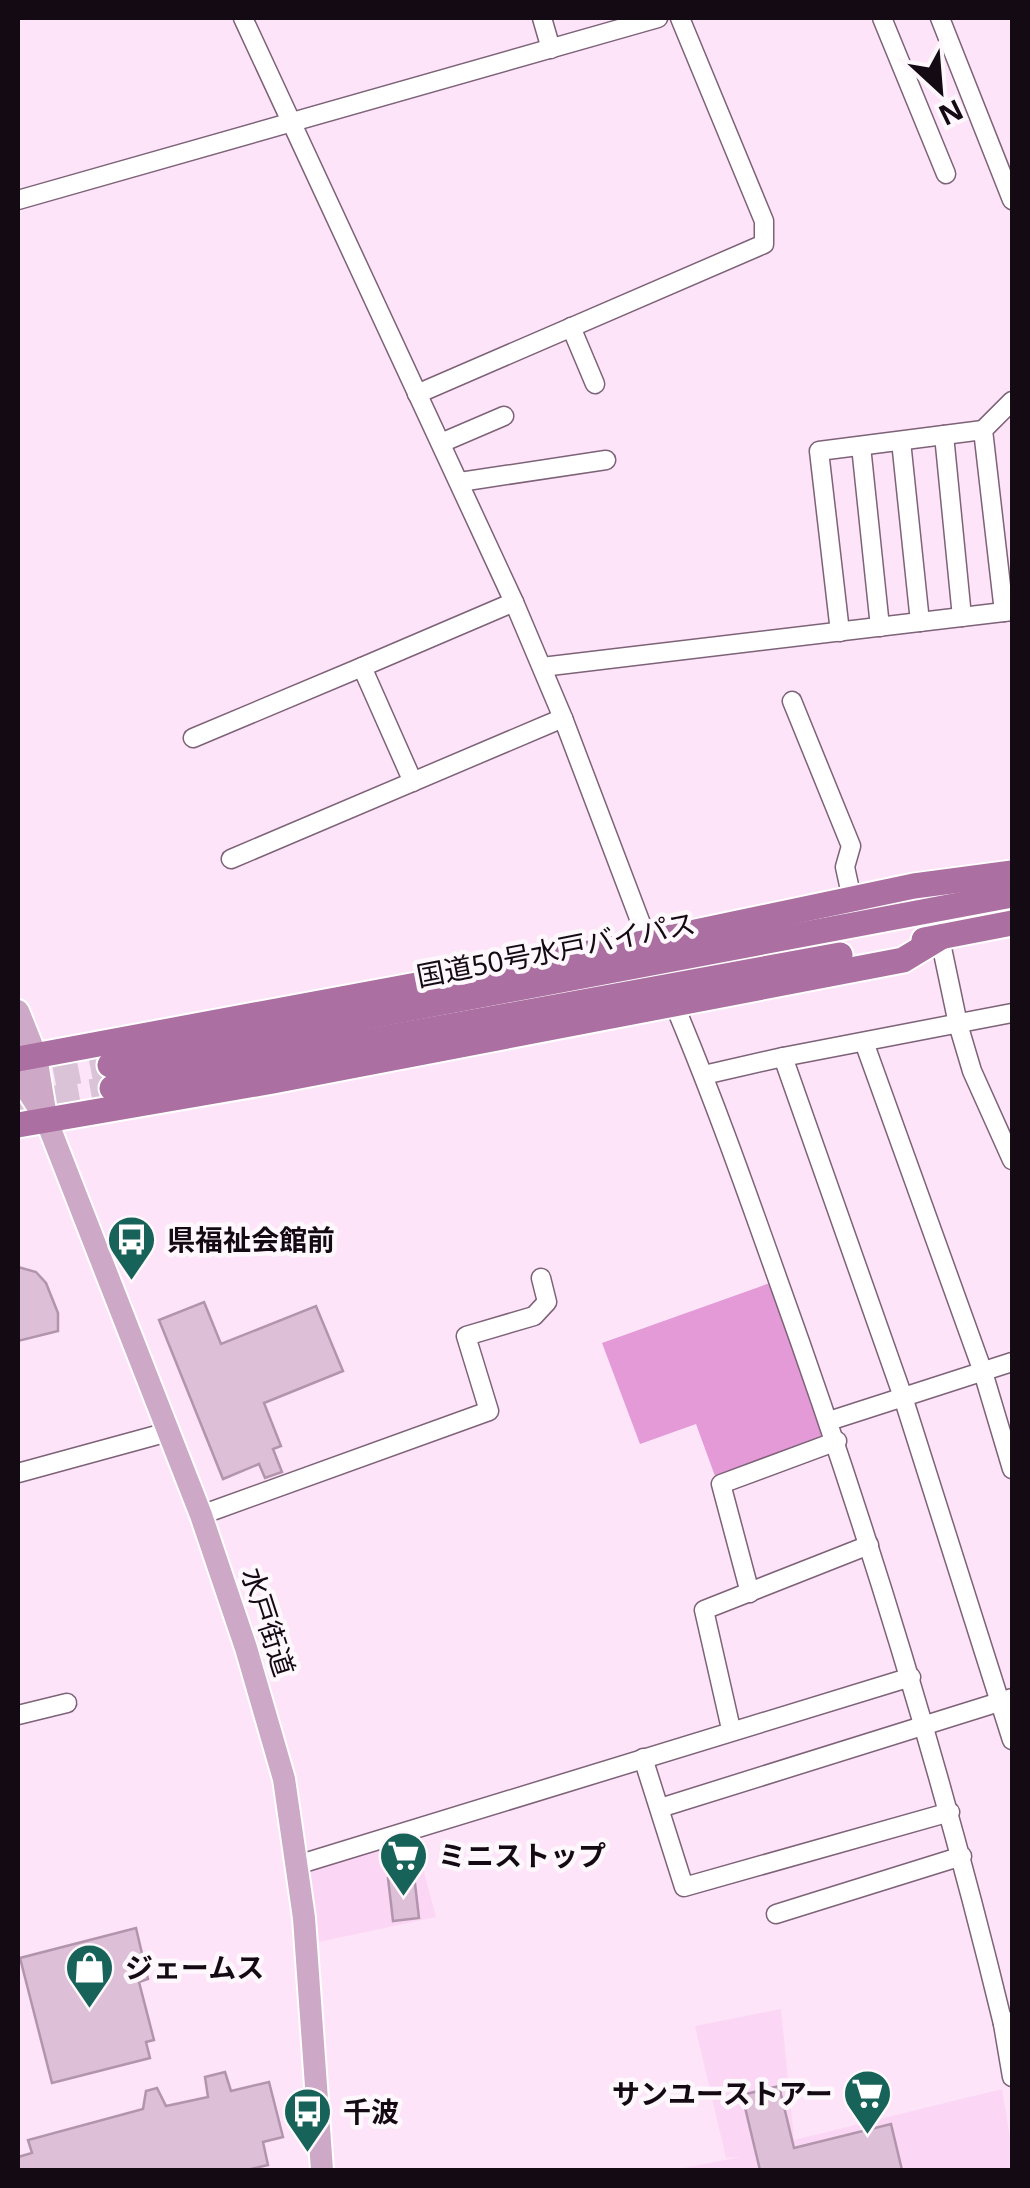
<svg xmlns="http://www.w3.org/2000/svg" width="1030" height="2188" viewBox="0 0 1030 2188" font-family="'Noto Sans','Noto Sans JP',sans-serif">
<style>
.built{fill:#fcd7f5}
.forest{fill:#e39ad7}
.building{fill:#ddbfd7;stroke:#b295ad;stroke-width:2.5}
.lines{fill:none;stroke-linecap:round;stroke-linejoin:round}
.highway-tunnel{stroke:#dac3d6;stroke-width:25;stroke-dasharray:25 12;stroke-linecap:butt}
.minor-casing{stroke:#7d6278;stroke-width:21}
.major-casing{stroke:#fff;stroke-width:26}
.highway-casing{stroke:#fff;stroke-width:29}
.minor{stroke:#fff;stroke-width:18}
.major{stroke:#cda9c7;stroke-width:22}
.highway{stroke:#ab70a1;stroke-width:25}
.labels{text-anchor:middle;stroke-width:9;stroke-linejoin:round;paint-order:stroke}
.street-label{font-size:28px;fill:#140a13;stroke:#fef8fd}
.poi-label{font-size:28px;font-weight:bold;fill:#140a13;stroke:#fef8fd;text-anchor:start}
</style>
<rect width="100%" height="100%" fill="#fde4f8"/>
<g class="built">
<polygon points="415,1838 436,1917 319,1942 308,1868"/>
<polygon points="781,2009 794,2140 1002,2089 1012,2150 1012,2170 674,2170 740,2157 726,2158 695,2026"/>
</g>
<polygon class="forest" points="770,1283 823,1439 715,1476 696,1424 640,1444 602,1343"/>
<g class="building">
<polygon points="18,1267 36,1272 46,1283 58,1313 58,1331 18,1341"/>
<polygon points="204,1302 221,1344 316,1306 343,1371 264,1403 281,1446 273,1449 282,1472 265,1478 259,1464 223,1479 159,1320"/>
<polygon points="414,1875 419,1918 393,1921 388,1878"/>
<polygon points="136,1928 148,1979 139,1982 154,2040 146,2042 150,2058 52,2083 20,1958"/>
<polygon points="225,2072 231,2091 269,2082 283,2137 263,2142 268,2165 247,2170 18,2170 18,2157 32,2153 28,2140 143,2109 146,2091 157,2088 166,2106 208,2097 205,2077"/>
<polygon points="779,2086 794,2148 891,2124 902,2170 760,2170 742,2095"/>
</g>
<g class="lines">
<g class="highway-tunnel">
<polyline points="18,1083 110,1065"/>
<polyline points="18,1105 112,1088"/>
</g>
<defs>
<g id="minor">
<polyline points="243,18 514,602 563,718 648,942"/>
<polyline points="542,18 551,49"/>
<polyline points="882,18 946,174"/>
<polyline points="940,18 1012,200"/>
<polyline points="18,200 658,18"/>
<polyline points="571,327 595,384"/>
<polyline points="417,394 764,244 764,221 680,18"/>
<polyline points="944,435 962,617"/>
<polyline points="901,441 920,622"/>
<polyline points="441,443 504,416"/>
<polyline points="861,446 880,627"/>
<polyline points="460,482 606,460"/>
<polyline points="1004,612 983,430 1012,401"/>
<polyline points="840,632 819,451 983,430"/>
<polyline points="362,667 514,602"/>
<polyline points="542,667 1012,611"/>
<polyline points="792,701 851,846 845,867 852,899"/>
<polyline points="193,738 362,667 413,782"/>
<polyline points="231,859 563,718"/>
<polyline points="914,886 934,910 958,1024 972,1071 1012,1160"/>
<path d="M674,1004C712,1094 745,1187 778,1280C866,1524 942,1772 1003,2024L1012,2021"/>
<polyline points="864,1042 983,1372 1012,1469"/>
<polyline points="783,1057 903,1397 1012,1740"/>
<polyline points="704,1075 783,1057 1012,1013"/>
<polyline points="829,1421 1012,1362"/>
<polyline points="18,1473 168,1432"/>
<polyline points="201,1515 489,1411 466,1336 534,1316 547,1302 541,1278"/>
<polyline points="750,1593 721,1484 837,1441"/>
<polyline points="18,1715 67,1703"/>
<polyline points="731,1729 704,1610 869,1545"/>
<polyline points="643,1758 684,1887 950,1812"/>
<polyline points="660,1808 1012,1698"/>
<polyline points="297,1865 911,1677"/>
<polyline points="776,1914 962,1856"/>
<polyline points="1003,2024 1012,2077"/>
</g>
<g id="major">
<polyline points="18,1011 36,1056 45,1111"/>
<polyline points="18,1076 46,1119 201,1515 246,1648 284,1779 304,1918 322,2170"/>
</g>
<g id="highway">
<polyline points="924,940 1012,923"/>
<polyline points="18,1059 648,942 914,886 1012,873"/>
<polyline points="110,1065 1012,895"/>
<polyline points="112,1088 840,955"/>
<polyline points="18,1125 273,1081 903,960 941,937"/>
</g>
</defs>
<use href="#minor" class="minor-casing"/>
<use href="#major" class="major-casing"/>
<use href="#highway" class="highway-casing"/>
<use href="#minor" class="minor"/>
<use href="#major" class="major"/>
<use href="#highway" class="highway"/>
</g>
<defs>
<symbol id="bus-pin" viewBox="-11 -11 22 30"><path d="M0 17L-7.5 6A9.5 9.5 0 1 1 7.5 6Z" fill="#186359" stroke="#fef8fd"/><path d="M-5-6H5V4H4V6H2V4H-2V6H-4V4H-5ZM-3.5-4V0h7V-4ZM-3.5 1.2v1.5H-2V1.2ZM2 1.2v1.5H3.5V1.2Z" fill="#fff"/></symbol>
<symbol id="supermarket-pin" viewBox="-11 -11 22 30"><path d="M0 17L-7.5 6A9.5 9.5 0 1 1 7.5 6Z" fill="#186359" stroke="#fef8fd"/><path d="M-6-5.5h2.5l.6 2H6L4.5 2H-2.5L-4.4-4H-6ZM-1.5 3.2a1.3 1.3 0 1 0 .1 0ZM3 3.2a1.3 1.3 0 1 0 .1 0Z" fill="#fff"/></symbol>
<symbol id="shop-pin" viewBox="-11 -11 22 30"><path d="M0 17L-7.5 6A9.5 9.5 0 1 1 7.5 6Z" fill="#186359" stroke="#fef8fd"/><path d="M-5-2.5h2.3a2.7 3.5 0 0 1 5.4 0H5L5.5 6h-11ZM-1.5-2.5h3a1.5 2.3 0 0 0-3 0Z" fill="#fff"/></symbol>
</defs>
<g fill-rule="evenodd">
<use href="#bus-pin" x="104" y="1212" width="55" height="75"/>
<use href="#supermarket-pin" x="376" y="1828" width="55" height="75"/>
<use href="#shop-pin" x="62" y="1940" width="55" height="75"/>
<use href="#supermarket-pin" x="840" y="2066" width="55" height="75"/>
<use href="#bus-pin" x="280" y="2084" width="55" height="75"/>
</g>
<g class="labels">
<g class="street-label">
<text transform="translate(556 950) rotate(-11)" y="10">国道50号水戸バイパス</text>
<text transform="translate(268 1622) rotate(72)" y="10">水戸街道</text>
</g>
<g class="poi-label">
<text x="167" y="1250">県福祉会館前</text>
<text x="438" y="1866">ミニストップ</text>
<text x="125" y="1978">ジェームス</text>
<text x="833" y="2104" text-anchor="end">サンユーストアー</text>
<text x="343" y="2122">千波</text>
</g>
</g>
<rect width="1030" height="2188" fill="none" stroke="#140a13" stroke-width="40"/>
<g transform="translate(940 90) rotate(154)" stroke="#fef8fd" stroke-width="8" paint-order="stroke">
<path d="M0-8L18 38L0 25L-18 38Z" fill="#140a13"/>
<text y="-15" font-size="28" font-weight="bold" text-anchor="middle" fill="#140a13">N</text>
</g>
</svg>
